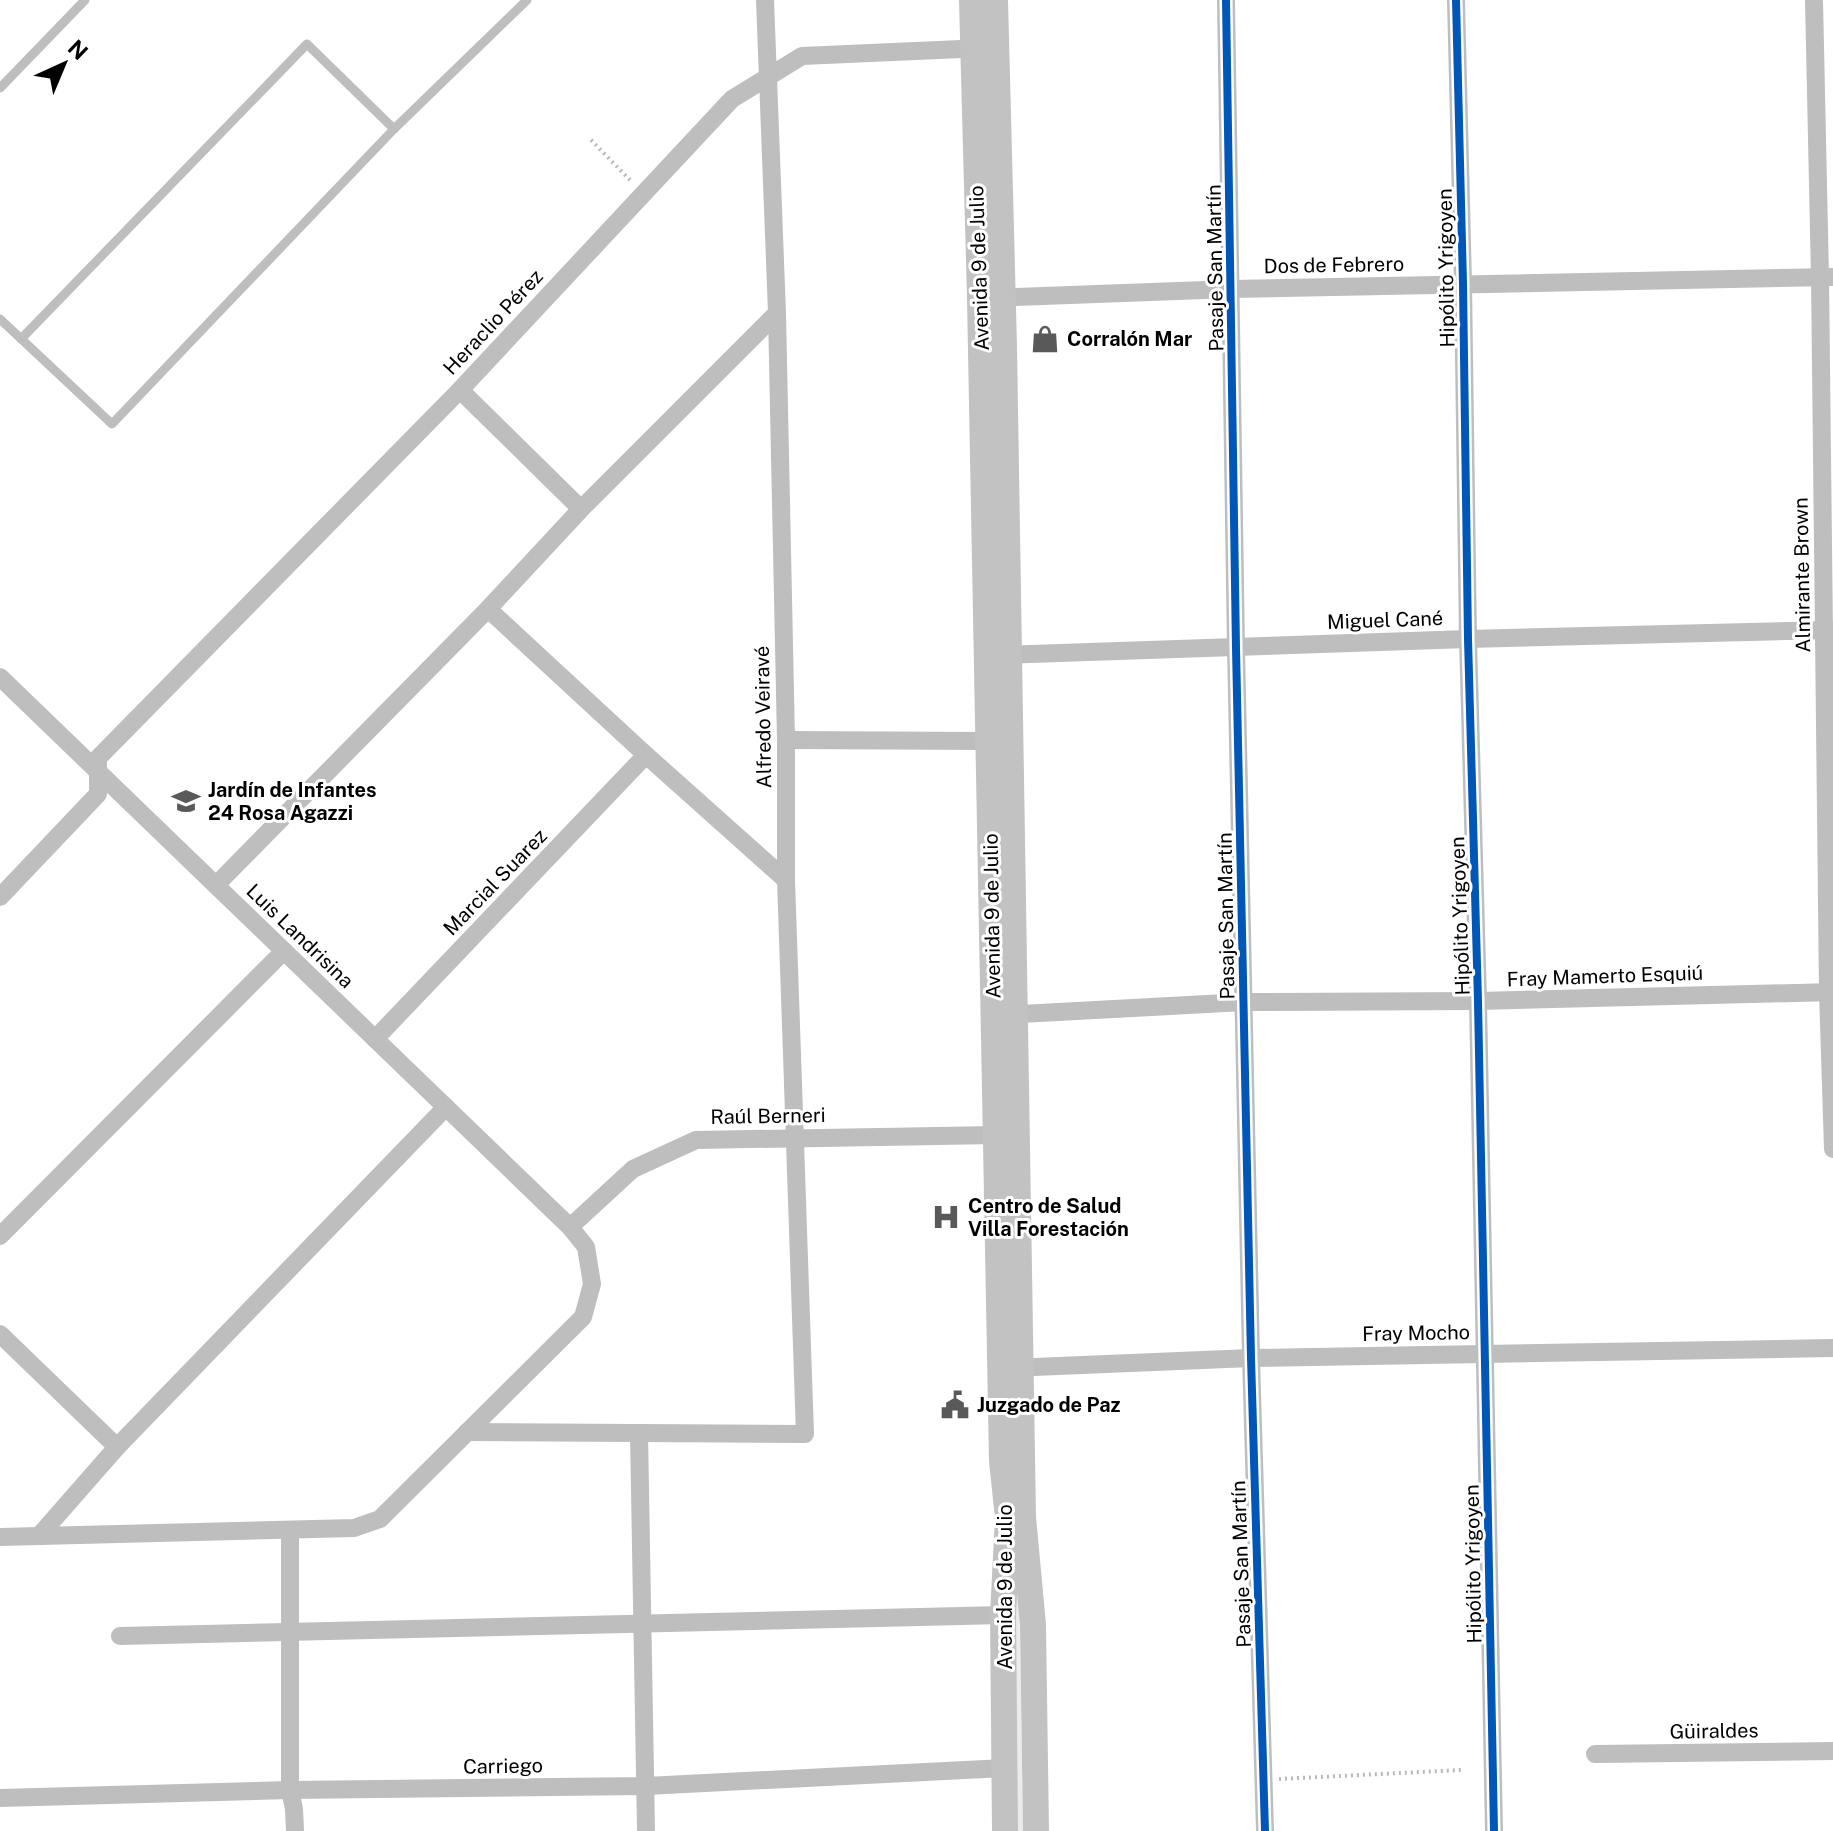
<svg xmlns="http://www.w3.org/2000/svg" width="1833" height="1831" viewBox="0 0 1833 1831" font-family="'Public Sans',sans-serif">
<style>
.green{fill:#ebebeb}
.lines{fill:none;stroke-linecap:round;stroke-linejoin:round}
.path{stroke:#b9b9b9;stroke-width:4;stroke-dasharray:2 4;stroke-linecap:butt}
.lane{stroke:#bebebe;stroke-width:9}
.street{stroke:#bebebe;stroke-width:18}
.secondary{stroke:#c2c2c2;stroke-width:26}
.cycleway-casing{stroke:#fff;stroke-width:13}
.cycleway{stroke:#0057b8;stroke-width:8}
.labels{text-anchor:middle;stroke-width:6;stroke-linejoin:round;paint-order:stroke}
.street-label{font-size:20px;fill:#000;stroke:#fff}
.poi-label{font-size:20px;font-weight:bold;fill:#000;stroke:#fff;text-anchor:start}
</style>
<rect width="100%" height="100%" fill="#fff"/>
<polygon class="green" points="1019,1580 1023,1831 1014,1831 1013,1600"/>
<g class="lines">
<g class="path">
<polyline points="591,140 630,180"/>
<polyline points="1279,1779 1461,1770"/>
</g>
<g class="lane">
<polyline points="0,88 85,0"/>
<polyline points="0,319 112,424 394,129 527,0"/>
<polyline points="21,339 307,44 394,129"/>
</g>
<g class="street">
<polyline points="1226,0 1236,648 1251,1358 1265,1831"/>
<polyline points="1456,0 1463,284 1468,639 1478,1001 1494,1831"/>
<polyline points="1814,0 1820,277 1828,992 1833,1149"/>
<polyline points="991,298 1232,289 1833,277"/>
<polyline points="460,390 581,509"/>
<polyline points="488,609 646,755 786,880"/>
<polyline points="1000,655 1468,639 1833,630"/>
<polyline points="0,677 570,1227 586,1247 592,1284 583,1317 380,1519 354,1528 0,1537"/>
<polyline points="786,740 988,741"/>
<polyline points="216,885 488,609 581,509 777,313"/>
<polyline points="0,897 98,794 98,758 460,390 732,99 802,56 984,48"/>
<polyline points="1004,1015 1244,1002 1478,1001 1833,992"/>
<polyline points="375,1039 646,755"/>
<polyline points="570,1227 633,1169 696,1140 996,1135"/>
<polyline points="0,1236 284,951"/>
<polyline points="0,1334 117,1447"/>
<polyline points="1012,1368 1251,1358 1833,1348"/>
<polyline points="467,1432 805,1434 786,880 786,740 777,313 765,0"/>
<polyline points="639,1433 646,1831"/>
<polyline points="290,1530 290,1790 294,1809 295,1831"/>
<polyline points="39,1536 117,1447 446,1107"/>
<polyline points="120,1636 1003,1615"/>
<polyline points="1595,1754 1833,1751"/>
<polyline points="0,1798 290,1790 646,1786 1005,1768"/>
</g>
<g class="secondary">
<polyline points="972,0 980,298 1002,1461 1008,1518 1003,1615 1005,1831"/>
<polyline points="995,0 1004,346 1023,1517 1033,1625 1036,1831"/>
</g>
<defs>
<g id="cycleway">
<polyline points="1226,0 1236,648 1251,1358 1265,1831"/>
<polyline points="1456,0 1463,284 1468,639 1478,1001 1494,1831"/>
</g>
</defs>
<use href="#cycleway" class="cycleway-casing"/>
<use href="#cycleway" class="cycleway"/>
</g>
<defs>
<symbol id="shop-bare" viewBox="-9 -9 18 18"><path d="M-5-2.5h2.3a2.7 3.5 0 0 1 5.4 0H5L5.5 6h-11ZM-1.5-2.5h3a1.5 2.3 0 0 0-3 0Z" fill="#595959" stroke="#fff" stroke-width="2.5" paint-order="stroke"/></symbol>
<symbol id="school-bare" viewBox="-9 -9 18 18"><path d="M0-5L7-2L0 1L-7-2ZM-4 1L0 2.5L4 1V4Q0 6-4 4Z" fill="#595959" stroke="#fff" stroke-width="2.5" paint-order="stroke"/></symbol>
<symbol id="hospital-bare" viewBox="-9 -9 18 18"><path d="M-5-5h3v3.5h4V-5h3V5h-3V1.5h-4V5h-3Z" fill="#595959" stroke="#fff" stroke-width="2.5" paint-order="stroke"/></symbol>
<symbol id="civic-bare" viewBox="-9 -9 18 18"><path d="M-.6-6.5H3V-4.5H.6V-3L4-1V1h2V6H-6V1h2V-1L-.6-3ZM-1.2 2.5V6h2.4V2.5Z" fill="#595959" stroke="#fff" stroke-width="2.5" paint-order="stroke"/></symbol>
</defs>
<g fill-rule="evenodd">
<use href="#shop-bare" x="1025" y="319" width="40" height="40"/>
<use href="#school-bare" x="166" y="781" width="40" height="40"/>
<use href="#hospital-bare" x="926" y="1197" width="40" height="40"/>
<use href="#civic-bare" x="935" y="1385" width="40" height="40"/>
</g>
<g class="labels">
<g class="street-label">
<text transform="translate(1334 265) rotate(-1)" y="7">Dos de Febrero</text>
<text transform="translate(979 268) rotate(-92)" y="7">Avenida 9 de Julio</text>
<text transform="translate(1215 268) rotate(-91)" y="7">Pasaje San Martín</text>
<text transform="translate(1446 268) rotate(-91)" y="7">Hipólito Yrigoyen</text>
<text transform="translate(493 322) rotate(-47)" y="7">Heraclio Pérez</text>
<text transform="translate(1802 575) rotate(-91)" y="7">Almirante Brown</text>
<text transform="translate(1385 620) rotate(-2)" y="7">Miguel Cané</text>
<text transform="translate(763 717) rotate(-91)" y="7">Alfredo Veiravé</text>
<text transform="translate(495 882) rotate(-46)" y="7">Marcial Suarez</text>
<text transform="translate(992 916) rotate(-91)" y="7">Avenida 9 de Julio</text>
<text transform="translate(1226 916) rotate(-91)" y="7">Pasaje San Martín</text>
<text transform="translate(1460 916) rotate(-92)" y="7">Hipólito Yrigoyen</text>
<text transform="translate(300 936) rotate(44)" y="7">Luis Landrisina</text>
<text transform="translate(1605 976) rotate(-2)" y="7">Fray Mamerto Esquiú</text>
<text transform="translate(768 1116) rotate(-1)" y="7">Raúl Berneri</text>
<text transform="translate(1416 1333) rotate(-1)" y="7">Fray Mocho</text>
<text transform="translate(1241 1564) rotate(-92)" y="7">Pasaje San Martín</text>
<text transform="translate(1473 1564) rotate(-91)" y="7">Hipólito Yrigoyen</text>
<text transform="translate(1005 1587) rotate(-90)" y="7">Avenida 9 de Julio</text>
<text transform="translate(1714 1731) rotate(-1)" y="7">Güiraldes</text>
<text transform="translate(503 1766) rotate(-1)" y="7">Carriego</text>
</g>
<g class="poi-label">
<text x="1067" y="346">Corralón Mar</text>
<text x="208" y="797">Jardín de Infantes<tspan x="208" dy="23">24 Rosa Agazzi</tspan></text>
<text x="968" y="1213">Centro de Salud<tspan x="968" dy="23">Villa Forestación</tspan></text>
<text x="977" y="1412">Juzgado de Paz</text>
</g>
</g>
<g transform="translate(64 64) rotate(44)" stroke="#ffffff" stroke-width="6" paint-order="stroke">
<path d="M0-6L14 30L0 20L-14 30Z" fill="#000000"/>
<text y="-12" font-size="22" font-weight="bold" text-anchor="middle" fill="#000000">N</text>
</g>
</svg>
